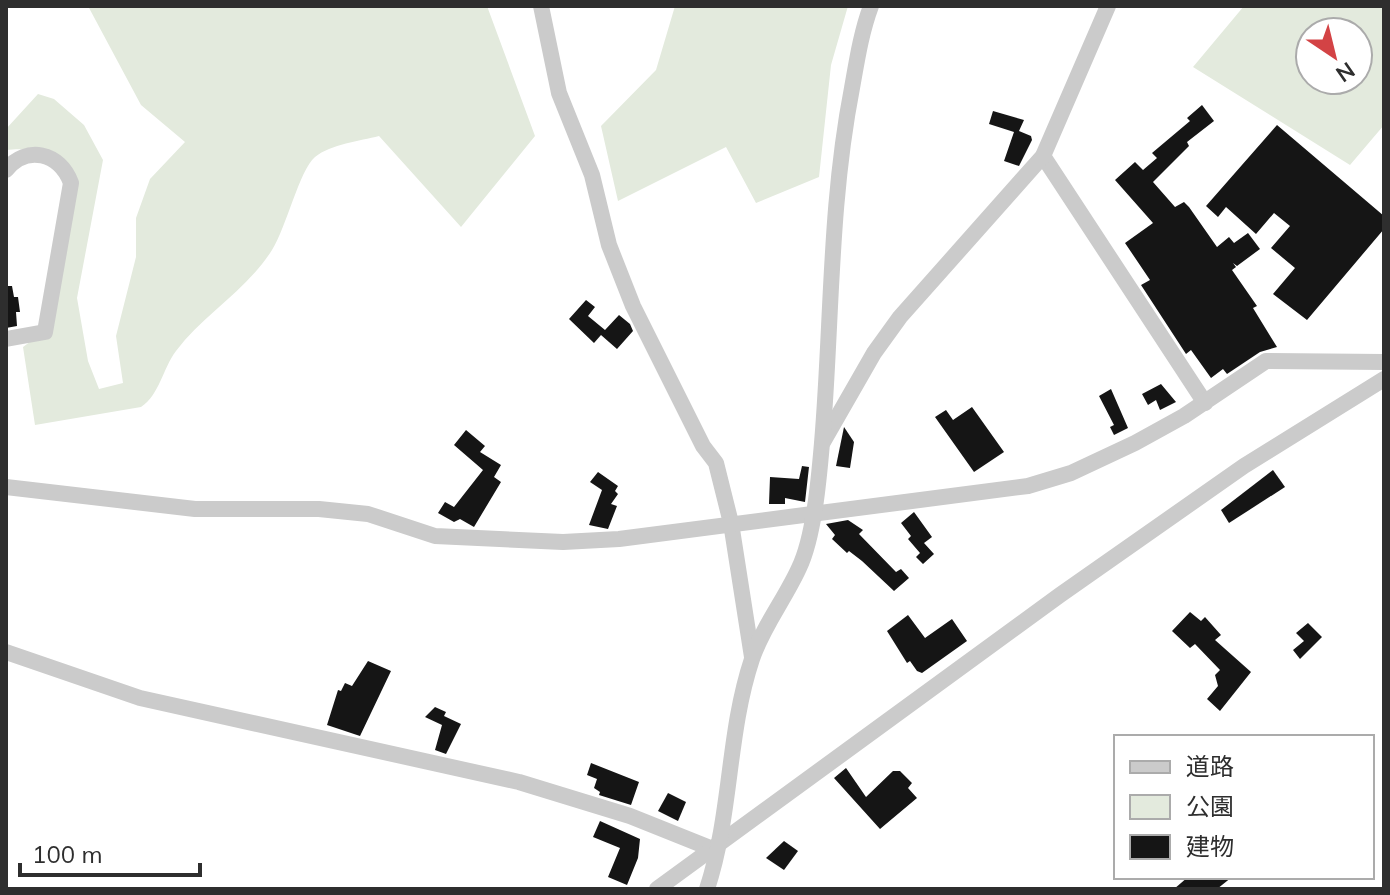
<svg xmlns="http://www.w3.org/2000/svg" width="1390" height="895" viewBox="0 0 1390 895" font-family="Mulish,'Noto Sans JP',sans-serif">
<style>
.green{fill:#e3eadd;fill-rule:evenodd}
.building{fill:#151515}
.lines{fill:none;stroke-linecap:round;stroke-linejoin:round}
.minor{stroke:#cbcbcb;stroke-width:16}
</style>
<rect width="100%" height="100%" fill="#fff"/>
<g class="green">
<path d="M88,6H487L535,136L461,227L379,136C360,141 331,144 315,157C299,171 287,226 272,250C247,290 204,314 176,351C162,370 160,394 141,407L35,425L23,347L46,330L69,181C46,157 42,146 6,150V129L38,94L54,99L84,125L103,160L77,298L88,361L99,389L123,383L116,336L136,257V218L150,179L185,142L141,105Z"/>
<polygon points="675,6 848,6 831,65 819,177 756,203 726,147 618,201 601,126 656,70"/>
<path d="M1244,6H1384V125L1350,165L1193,67ZM1310,32H1358V80H1310Z"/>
</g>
<g class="building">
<polygon points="1202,105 1214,121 1187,142 1189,146 1153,182 1175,207 1184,202 1189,207 1217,247 1229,237 1234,243 1248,233 1260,249 1237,266 1233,263 1236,267 1232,270 1257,306 1253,308 1277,347 1260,352 1227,374 1223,369 1211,378 1191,350 1186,354 1141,285 1150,280 1125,243 1153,223 1115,180 1135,162 1143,170 1157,158 1152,153 1190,121 1187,118"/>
<polygon points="993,111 1024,120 1019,131 1031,136 1032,140 1019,166 1004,161 1014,132 989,124"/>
<polygon points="1277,125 1384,216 1384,229 1307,320 1273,294 1295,268 1271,248 1290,226 1274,213 1256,234 1226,207 1218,217 1206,206"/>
<polygon points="6,286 12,286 14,297 18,297 20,312 16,312 17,326 6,328"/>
<polygon points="586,300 595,307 588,316 605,330 619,315 630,324 633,331 617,349 601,335 594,343 569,319"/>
<polygon points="1161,384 1176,402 1160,410 1156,400 1148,405 1142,394"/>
<polygon points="1111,389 1128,428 1114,435 1110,427 1114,425 1099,396"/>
<polygon points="972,407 1004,452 974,472 935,417 946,410 953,420"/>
<polygon points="844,427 854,442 850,468 836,466"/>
<polygon points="466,430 485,446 480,452 501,465 494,477 501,482 474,527 460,519 454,522 438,513 445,502 454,507 483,470 454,445"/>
<polygon points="802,466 809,467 805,502 785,498 785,504 769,504 770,477 799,479"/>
<polygon points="1273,470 1285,487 1229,523 1221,510"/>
<polygon points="598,472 618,486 615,491 618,494 611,504 617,506 608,529 589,525 602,490 590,482"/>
<polygon points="914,512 932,537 924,543 934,554 923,564 916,557 920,553 908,539 911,536 901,523"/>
<polygon points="848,520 863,530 859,534 896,572 901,569 909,578 894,591 862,561 849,551 847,553 832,539 835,535 826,524"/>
<polygon points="1190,612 1201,621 1205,617 1221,635 1215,640 1251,672 1220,711 1207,699 1218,686 1215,675 1220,670 1195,644 1190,648 1172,631"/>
<polygon points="908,615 925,638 952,619 967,641 922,673 917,671 910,661 907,663 887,631"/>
<polygon points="1308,623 1322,637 1300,659 1293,650 1304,641 1296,633"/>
<polygon points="368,661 391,671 360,736 327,725 338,690 341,691 345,683 352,686"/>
<polygon points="435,707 446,712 444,716 461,724 446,754 435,750 442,725 425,717"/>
<polygon points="591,763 639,782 631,805 599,795 600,792 594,788 597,779 587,775"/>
<polygon points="846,768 866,797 893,771 900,771 912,783 908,788 917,798 880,829 834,778"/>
<polygon points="668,793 686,802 678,821 658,811"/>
<polygon points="600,821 640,839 638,858 627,885 608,877 620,848 593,837"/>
<polygon points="784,841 798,851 784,870 766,858"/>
<polygon points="1188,877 1232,877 1217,889 1174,889"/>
</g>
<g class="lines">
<g class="minor">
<polyline points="541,6 559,93 592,175 609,245 633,306 703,446 716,463 731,523 752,657"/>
<polyline points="1043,156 1205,403"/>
<path d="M6,170C26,145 60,152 71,183L45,332L6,339"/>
<polyline points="823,442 874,353 900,317 1043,156 1108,6"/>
<polyline points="6,487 195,509 319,509 368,514 435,536 563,542 619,539 1028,486 1071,473 1135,443 1184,416 1266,361 1384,362"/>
<polyline points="6,652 140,698 519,782 630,816 715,850"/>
<polyline points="657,889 1060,595 1244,466 1384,379"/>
<path d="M707,889C732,813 727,734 752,659C763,626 785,599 799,568C814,537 819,478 822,443C832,325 829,206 852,88C857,60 861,33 871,6"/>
</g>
</g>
<rect width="1390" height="895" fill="none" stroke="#2e2e2e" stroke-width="16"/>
<rect x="1114" y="735" width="260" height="144" fill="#ffffff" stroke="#ababab" stroke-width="2"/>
<rect x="1130" y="761" width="40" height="12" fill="#cbcbcb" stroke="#ababab" stroke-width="2"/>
<text x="1186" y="775" font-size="24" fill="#2e2e2e">道路</text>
<rect x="1130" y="795" width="40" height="24" fill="#e3eadd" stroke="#ababab" stroke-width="2"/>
<text x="1186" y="815" font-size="24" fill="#2e2e2e">公園</text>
<rect x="1130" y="835" width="40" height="24" fill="#151515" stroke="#ababab" stroke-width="2"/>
<text x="1186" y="855" font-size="24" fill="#2e2e2e">建物</text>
<g transform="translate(1334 56) rotate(145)"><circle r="38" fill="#ffffff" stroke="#ababab" stroke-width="2"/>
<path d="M0-6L14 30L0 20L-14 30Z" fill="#d34345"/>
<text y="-12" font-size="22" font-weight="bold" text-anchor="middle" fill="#2e2e2e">N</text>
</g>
<path d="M20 863v12h180v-12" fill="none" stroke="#2e2e2e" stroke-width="4"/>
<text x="32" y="863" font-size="24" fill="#2e2e2e" stroke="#ffffff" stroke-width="6" paint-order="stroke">100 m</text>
</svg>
